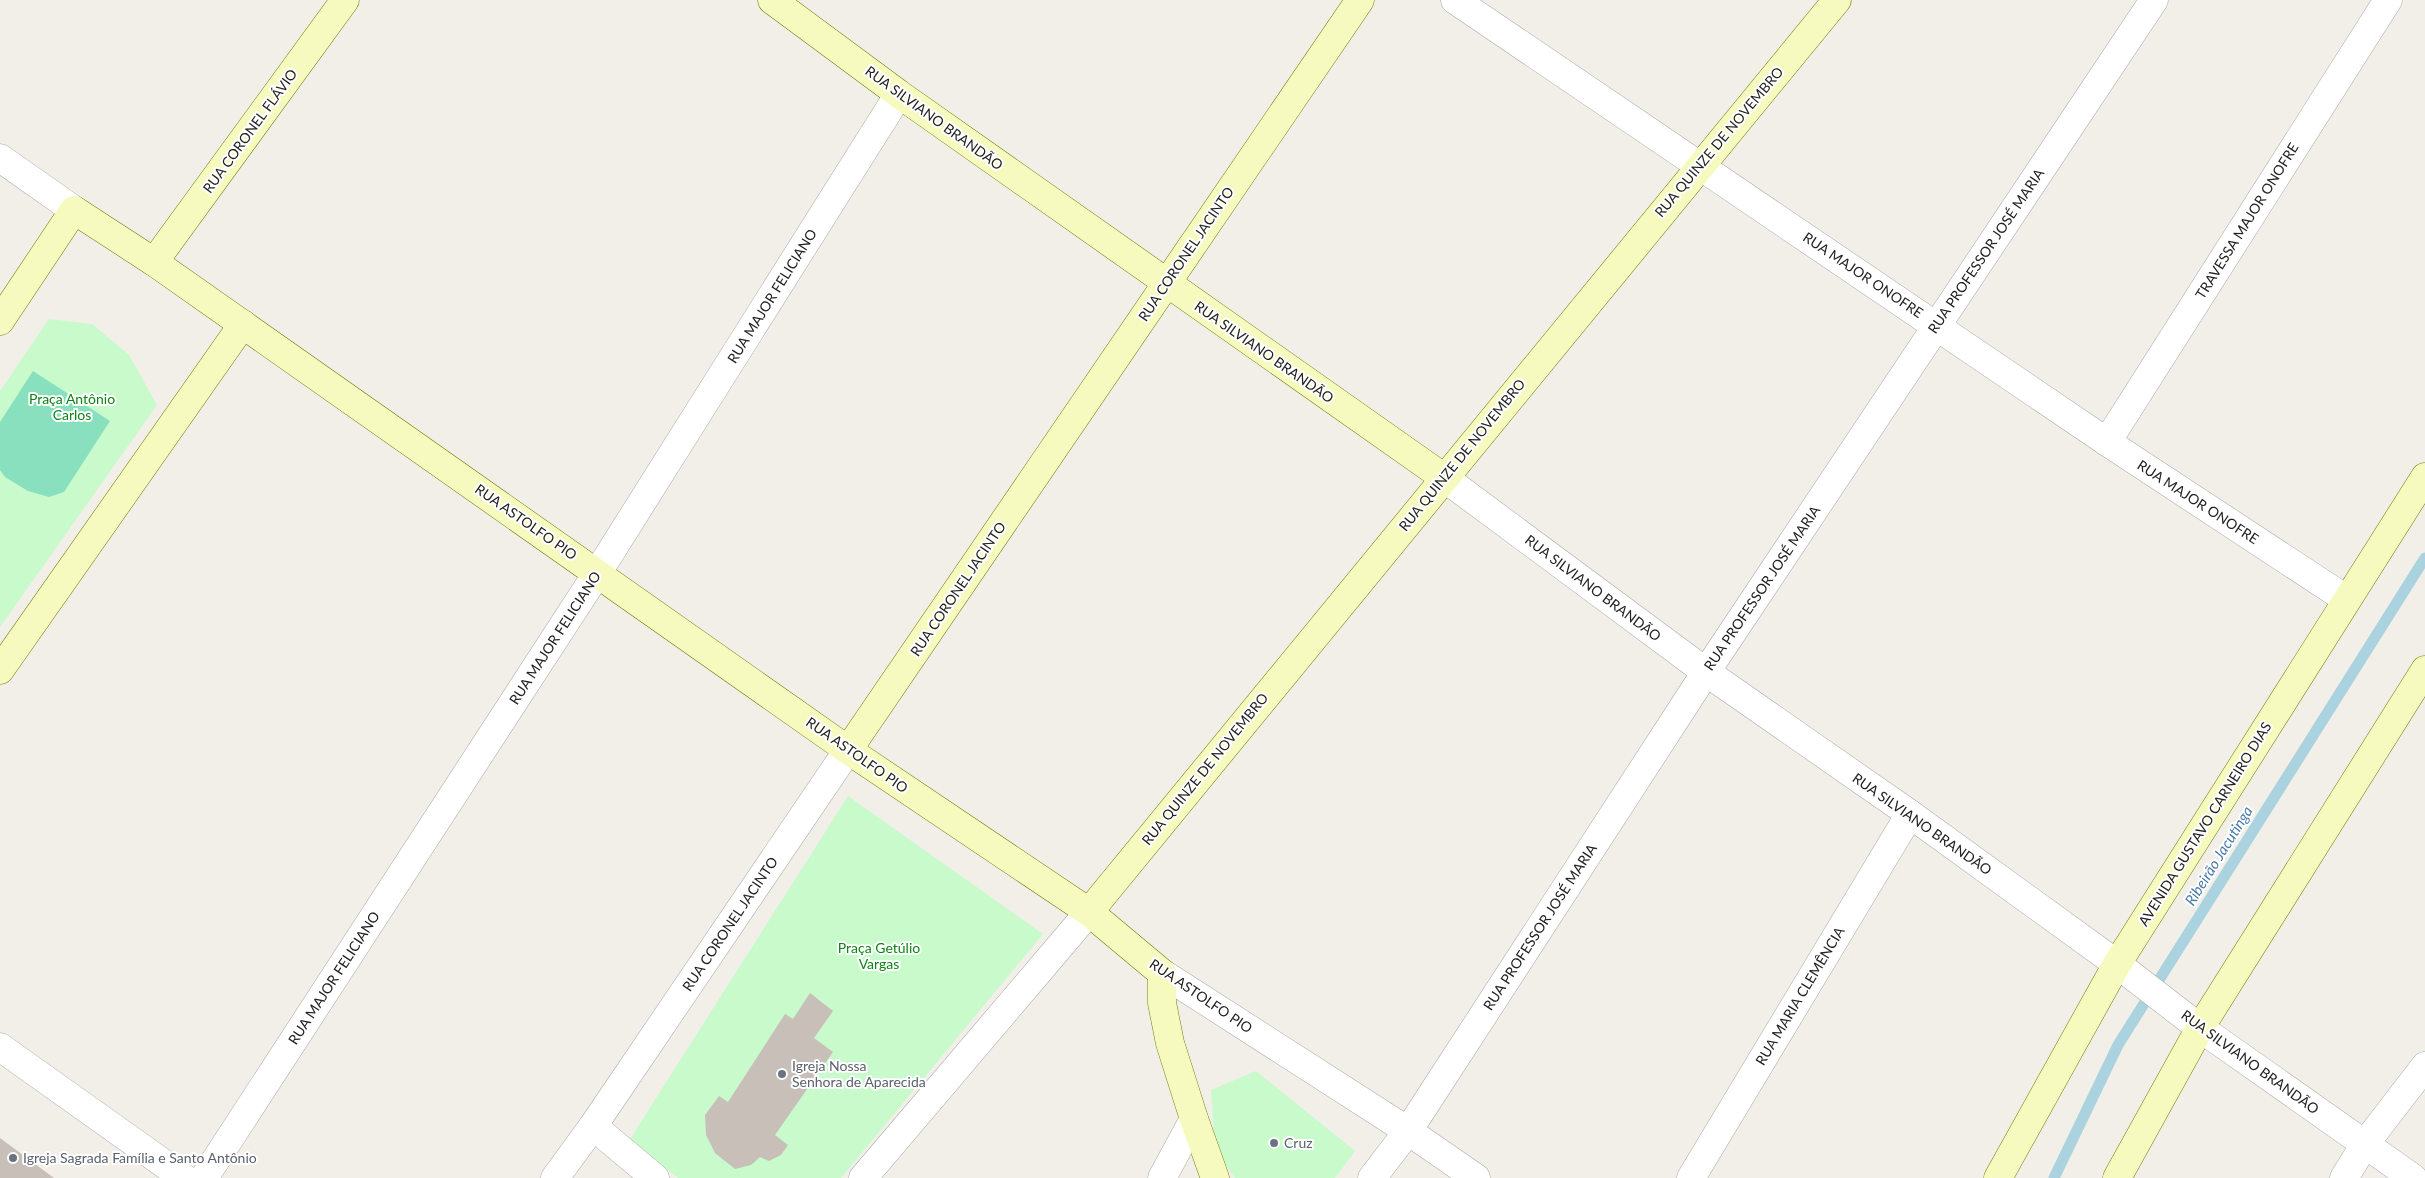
<svg xmlns="http://www.w3.org/2000/svg" width="2425" height="1178" viewBox="0 0 2425 1178" font-family="Lato,sans-serif">
<style>
.park{fill:#c8facc}
.pitch{fill:#88e0be}
.lines{fill:none;stroke-linecap:round;stroke-linejoin:round}
.stream{stroke:#aad3df;stroke-width:11}
.building{fill:#c7bfb8}
.street-casing{stroke:#a9a9a9;stroke-width:29}
.secondary-casing{stroke:#707d05;stroke-width:29}
.street{stroke:#fff;stroke-width:28}
.secondary{stroke:#f7fabf;stroke-width:28}
.worship-dot{fill:#6b7280;stroke:#fff;stroke-width:2}
.labels{text-anchor:middle;stroke-width:4;stroke-linejoin:round;paint-order:stroke}
.street-label{font-size:14px;fill:#222;stroke:#fff}
.park-label{font-size:14px;fill:#0c8416;stroke:#fff}
.worship-label{font-size:14px;fill:#5b616d;stroke:#fff;text-anchor:start}
.water-label{font-size:15px;font-style:italic;fill:#4a7aab;stroke:#fff}
</style>
<rect width="100%" height="100%" fill="#f2efe9"/>
<g class="park">
<polygon points="49,319 92,324 129,355 157,405 0,627 0,391"/>
<polygon points="848,796 1043,934 841,1178 678,1178 630,1139"/>
<polygon points="1256,1071 1355,1151 1335,1178 1235,1178 1215,1150 1211,1090"/>
</g>
<polygon class="pitch" points="33,371 110,421 64,492 49,497 28,491 5,477 0,470 0,422"/>
<g class="lines">
<polyline class="stream" points="2054,1178 2118,1045 2425,558"/>
</g>
<g class="building">
<polygon points="810,993 833,1011 814,1038 833,1052 775,1135 788,1145 781,1155 769,1161 760,1157 751,1165 735,1169 715,1153 706,1135 705,1115 719,1096 728,1102 785,1014 793,1019"/>
<polygon points="0,1138 54,1178 0,1178"/>
</g>
<g class="lines">
<defs>
<g id="street">
<polyline points="1455,0 2107,442 2346,599"/>
<polyline points="0,158 74,210"/>
<polyline points="2107,442 2388,0"/>
<polyline points="1443,477 1706,672 1910,814 2117,964 2200,1028 2413,1178"/>
<polyline points="1162,973 1408,1131 1476,1178"/>
<polyline points="0,1047 184,1178"/>
<polyline points="593,1126 655,1178"/>
<polyline points="204,1178 598,572 899,94"/>
<polyline points="555,1178 593,1126 848,750"/>
<polyline points="863,1178 1089,912"/>
<polyline points="1162,1178 1194,1119"/>
<polyline points="1372,1178 1408,1131 1706,672 2154,0"/>
<polyline points="1691,1178 1910,814"/>
<polyline points="2344,1178 2365,1144 2425,1066"/>
</g>
<g id="secondary">
<polyline points="772,0 899,94 1443,477"/>
<polyline points="154,262 345,0"/>
<polyline points="0,321 74,210 154,262 848,750 1089,912 1162,973 1162,1003 1170,1043 1194,1119 1215,1178"/>
<polyline points="0,670 243,324"/>
<polyline points="848,750 1360,0"/>
<polyline points="1089,912 1837,0"/>
<polyline points="1998,1178 2117,964 2425,477"/>
<polyline points="2117,1178 2200,1028 2425,670"/>
</g>
</defs>
<use href="#street" class="street-casing"/>
<use href="#secondary" class="secondary-casing"/>
<use href="#street" class="street"/>
<use href="#secondary" class="secondary"/>
</g>
<g class="worship-dot">
<circle cx="782" cy="1074" r="5"/>
<circle cx="1274" cy="1143" r="5"/>
<circle cx="13" cy="1158" r="5"/>
</g>
<g class="labels">
<g class="street-label">
<text transform="translate(934 118) rotate(36)" y="5">RUA SILVIANO BRANDÃO</text>
<text transform="translate(250 131) rotate(-54)" y="5">RUA CORONEL FLÁVIO</text>
<text transform="translate(1719 142) rotate(-50)" y="5">RUA QUINZE DE NOVEMBRO</text>
<text transform="translate(2247 221) rotate(-58)" y="5">TRAVESSA MAJOR ONOFRE</text>
<text transform="translate(1986 251) rotate(-56)" y="5">RUA PROFESSOR JOSÉ MARIA</text>
<text transform="translate(1186 254) rotate(-56)" y="5">RUA CORONEL JACINTO</text>
<text transform="translate(1863 275) rotate(34)" y="5">RUA MAJOR ONOFRE</text>
<text transform="translate(772 296) rotate(-58)" y="5">RUA MAJOR FELICIANO</text>
<text transform="translate(1264 352) rotate(35)" y="5">RUA SILVIANO BRANDÃO</text>
<text transform="translate(1462 455) rotate(-51)" y="5">RUA QUINZE DE NOVEMBRO</text>
<text transform="translate(2198 502) rotate(33)" y="5">RUA MAJOR ONOFRE</text>
<text transform="translate(526 522) rotate(35)" y="5">RUA ASTOLFO PIO</text>
<text transform="translate(1593 588) rotate(37)" y="5">RUA SILVIANO BRANDÃO</text>
<text transform="translate(1762 588) rotate(-56)" y="5">RUA PROFESSOR JOSÉ MARIA</text>
<text transform="translate(958 589) rotate(-56)" y="5">RUA CORONEL JACINTO</text>
<text transform="translate(555 638) rotate(-57)" y="5">RUA MAJOR FELICIANO</text>
<text transform="translate(857 755) rotate(35)" y="5">RUA ASTOLFO PIO</text>
<text transform="translate(1205 769) rotate(-51)" y="5">RUA QUINZE DE NOVEMBRO</text>
<text transform="translate(1922 824) rotate(35)" y="5">RUA SILVIANO BRANDÃO</text>
<text transform="translate(2205 824) rotate(-58)" y="5">AVENIDA GUSTAVO CARNEIRO DIAS</text>
<text transform="translate(730 924) rotate(-56)" y="5">RUA CORONEL JACINTO</text>
<text transform="translate(1540 927) rotate(-57)" y="5">RUA PROFESSOR JOSÉ MARIA</text>
<text transform="translate(334 978) rotate(-57)" y="5">RUA MAJOR FELICIANO</text>
<text transform="translate(1201 996) rotate(34)" y="5">RUA ASTOLFO PIO</text>
<text transform="translate(1800 996) rotate(-59)" y="5">RUA MARIA CLEMÊNCIA</text>
<text transform="translate(2250 1062) rotate(36)" y="5">RUA SILVIANO BRANDÃO</text>
</g>
<g class="park-label">
<text x="72" y="404">Praça Antônio<tspan x="72" dy="16">Carlos</tspan></text>
<text x="879" y="953">Praça Getúlio<tspan x="879" dy="16">Vargas</tspan></text>
</g>
<g class="worship-label">
<text x="792" y="1071">Igreja Nossa<tspan x="792" dy="16">Senhora de Aparecida</tspan></text>
<text x="1284" y="1148">Cruz</text>
<text x="23" y="1163">Igreja Sagrada Família e Santo Antônio</text>
</g>
<g class="water-label">
<text transform="translate(2219 856) rotate(-58)" y="5">Ribeirão Jacutinga</text>
</g>
</g>
</svg>
